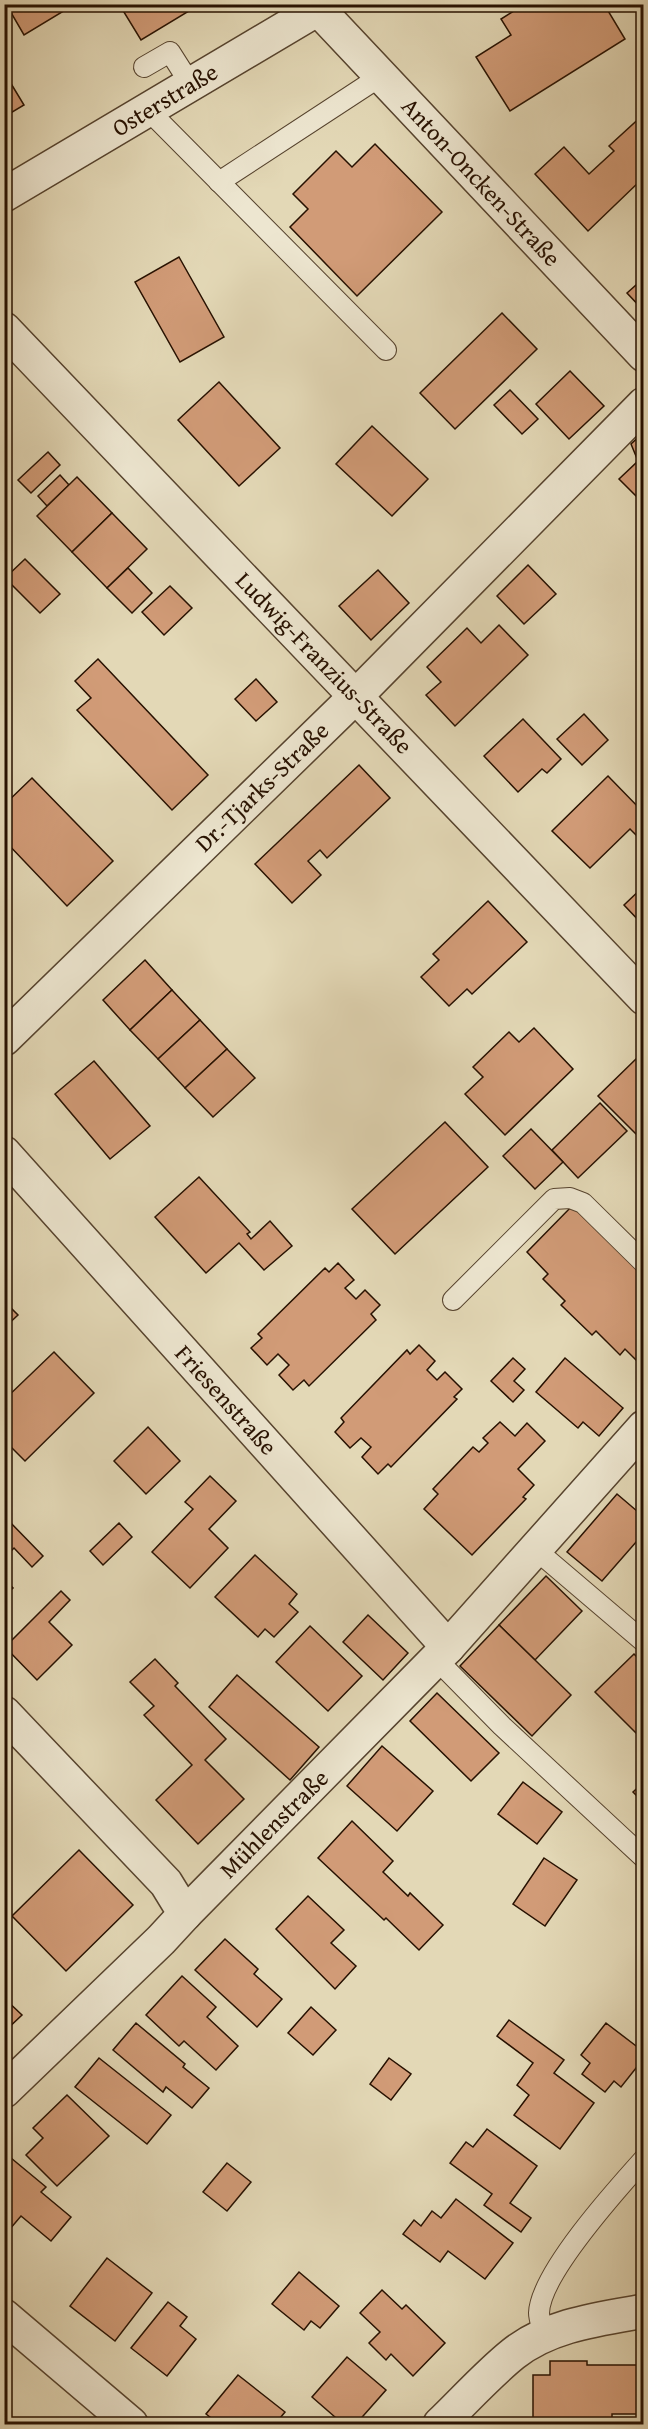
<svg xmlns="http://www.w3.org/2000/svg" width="648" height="2429" viewBox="0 0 648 2429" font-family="'Gentium Book Plus',serif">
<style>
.building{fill:#d19b77;stroke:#271101;stroke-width:1.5}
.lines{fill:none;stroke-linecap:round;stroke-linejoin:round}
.service-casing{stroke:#56432e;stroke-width:22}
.minor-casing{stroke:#56432e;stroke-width:36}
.tertiary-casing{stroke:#56432e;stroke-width:36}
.service{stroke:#ede6d0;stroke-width:20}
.minor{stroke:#ede6d0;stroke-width:33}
.tertiary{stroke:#ede6d0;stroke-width:33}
.labels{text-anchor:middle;stroke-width:4.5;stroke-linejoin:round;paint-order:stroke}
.street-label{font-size:24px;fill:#271101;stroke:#ede6d0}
</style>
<rect width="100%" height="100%" fill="#e3d8b6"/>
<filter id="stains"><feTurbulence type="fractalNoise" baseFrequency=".00333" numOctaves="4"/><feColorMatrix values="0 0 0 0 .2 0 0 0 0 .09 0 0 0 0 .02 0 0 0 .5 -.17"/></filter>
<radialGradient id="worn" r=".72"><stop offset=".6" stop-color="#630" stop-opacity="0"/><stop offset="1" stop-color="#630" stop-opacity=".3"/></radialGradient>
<g class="building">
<polygon points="6,4 71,4 72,6 24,35"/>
<polygon points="119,4 186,4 189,11 141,40"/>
<polygon points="525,4 604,4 625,39 510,111 476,57 511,35 501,19"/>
<polygon points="4,72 24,105 4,117"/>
<polygon points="644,114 644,183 641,180 588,231 535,174 564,147 589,174 614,151 609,146"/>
<polygon points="375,144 442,212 357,296 290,227 308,209 293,194 336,151 352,167"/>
<polygon points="179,257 224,337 180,362 135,282"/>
<polygon points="644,278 644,311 627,293"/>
<polygon points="502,313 537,349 455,429 420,393"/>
<polygon points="570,371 604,406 569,439 536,404"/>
<polygon points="219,382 280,448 239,486 178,420"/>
<polygon points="510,390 538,419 522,434 494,405"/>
<polygon points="372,426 428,479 392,516 336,464"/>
<polygon points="644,432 644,504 619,479 638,461 631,444"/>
<polygon points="48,452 60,465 31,493 18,480"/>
<polygon points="60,475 69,485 47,506 38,496"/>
<polygon points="77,477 112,513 72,552 37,516"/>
<polygon points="112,513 147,549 107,588 72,552"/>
<polygon points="25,559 60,594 40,613 5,578"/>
<polygon points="528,565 556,594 524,624 497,596"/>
<polygon points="128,568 152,593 132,613 107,588"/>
<polygon points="378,570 409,603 371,640 339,606"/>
<polygon points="170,586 192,608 164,635 142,612"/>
<polygon points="499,625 528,655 455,726 426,695 441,682 427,667 467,628 481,643"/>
<polygon points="98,659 208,775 172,810 77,710 91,698 75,681"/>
<polygon points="256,679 277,702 256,721 235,699"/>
<polygon points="584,714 608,740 582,765 557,739"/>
<polygon points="523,719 561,759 547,773 542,769 518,792 484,756"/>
<polygon points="359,765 390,798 327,858 320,850 308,861 321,875 292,903 255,864"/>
<polygon points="608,776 644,813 644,843 630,829 590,868 552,831"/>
<polygon points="32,778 113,861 67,906 4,840 4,805"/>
<polygon points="644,886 644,926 624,905"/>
<polygon points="488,901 527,942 472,994 467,989 449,1006 421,977 439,960 433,954"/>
<polygon points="145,960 172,990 130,1030 103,1000"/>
<polygon points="172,990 200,1020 158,1059 130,1030"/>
<polygon points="200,1020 227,1049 185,1088 158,1059"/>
<polygon points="534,1028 573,1069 505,1135 465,1094 483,1077 473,1067 509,1032 519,1042"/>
<polygon points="227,1049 255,1078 213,1117 185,1088"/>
<polygon points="638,1057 644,1063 644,1142 598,1096"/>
<polygon points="94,1061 150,1126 110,1159 55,1094"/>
<polygon points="600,1103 627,1131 578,1178 552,1150"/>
<polygon points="445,1122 488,1167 395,1254 352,1209"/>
<polygon points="531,1129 563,1162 535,1189 503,1156"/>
<polygon points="199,1177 250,1232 247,1234 251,1239 270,1221 292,1246 264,1270 239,1243 206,1273 155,1217"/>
<polygon points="573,1205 644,1274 644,1356 638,1362 625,1349 620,1355 596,1331 592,1335 561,1305 565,1301 543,1279 548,1274 527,1252"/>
<polygon points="338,1263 354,1280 345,1288 356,1299 365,1290 380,1305 371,1314 376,1320 309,1386 304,1380 293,1390 279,1375 289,1365 278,1354 267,1365 251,1348 262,1338 258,1334 325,1268 329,1272"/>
<polygon points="4,1301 18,1315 4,1328"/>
<polygon points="419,1345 435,1361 427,1370 437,1380 445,1372 462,1389 454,1397 457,1399 391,1467 388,1464 378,1474 362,1457 371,1447 361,1438 350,1448 335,1432 344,1422 341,1418 407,1350 410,1354"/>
<polygon points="54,1352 94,1393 25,1461 4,1440 4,1400"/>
<polygon points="513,1358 525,1369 514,1381 524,1390 513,1402 491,1381"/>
<polygon points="565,1358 623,1408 599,1436 583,1422 578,1428 536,1392"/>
<polygon points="500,1422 515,1436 527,1423 545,1441 518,1469 534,1485 523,1497 526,1499 472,1555 424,1509 438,1494 433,1489 473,1447 479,1452 488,1443 483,1438"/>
<polygon points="148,1427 180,1461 146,1494 114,1461"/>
<polygon points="210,1476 236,1501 209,1529 228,1548 190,1588 152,1552 193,1509 185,1502"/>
<polygon points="617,1494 644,1517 644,1533 602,1581 567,1552"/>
<polygon points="7,1519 43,1556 32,1567 14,1548 4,1558 4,1522"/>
<polygon points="119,1523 132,1537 103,1565 90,1551"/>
<polygon points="255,1555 297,1594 289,1604 298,1612 274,1637 265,1629 258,1637 215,1597"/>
<polygon points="546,1576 582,1611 535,1660 499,1625"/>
<polygon points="4,1579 13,1588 4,1596"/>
<polygon points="61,1591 70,1600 49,1622 72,1645 37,1680 5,1647"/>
<polygon points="368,1615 408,1653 383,1680 343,1642"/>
<polygon points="499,1625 571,1695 532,1736 460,1666"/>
<polygon points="310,1626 362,1676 328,1711 276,1662"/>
<polygon points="634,1654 644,1664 644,1741 595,1692"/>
<polygon points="155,1659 178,1683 175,1686 226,1739 205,1760 244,1799 198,1844 156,1800 192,1765 144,1715 154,1706 130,1682"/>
<polygon points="237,1675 319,1747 290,1780 209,1707"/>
<polygon points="437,1693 499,1753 471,1781 410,1721"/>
<polygon points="382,1746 433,1791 397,1831 347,1786"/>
<polygon points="523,1782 562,1812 537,1844 498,1814"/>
<polygon points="644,1782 644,1803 633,1792"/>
<polygon points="352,1821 393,1861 383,1872 408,1896 410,1893 443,1925 419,1950 386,1918 384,1920 318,1858"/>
<polygon points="79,1850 133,1905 66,1971 12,1916"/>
<polygon points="544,1858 577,1880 545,1926 513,1904"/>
<polygon points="308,1896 344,1930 331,1943 356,1966 335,1989 276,1929"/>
<polygon points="225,1939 258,1969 254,1974 282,1999 257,2027 195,1970"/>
<polygon points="182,1976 216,2007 207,2017 238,2046 216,2070 184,2041 179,2046 146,2015"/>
<polygon points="4,1998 22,2015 4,2032"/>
<polygon points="311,2007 336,2030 313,2055 288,2033"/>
<polygon points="509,2020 564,2060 554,2073 594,2103 560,2149 514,2115 529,2095 517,2085 533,2063 497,2036"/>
<polygon points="136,2023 185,2064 183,2067 209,2088 192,2108 166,2087 163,2092 113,2050"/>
<polygon points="606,2023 644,2052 644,2058 621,2087 614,2081 605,2092 582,2074 590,2063 581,2055"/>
<polygon points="99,2058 171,2115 147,2144 75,2087"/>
<polygon points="389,2058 411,2074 391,2100 370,2084"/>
<polygon points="67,2095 109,2136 57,2186 26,2155 43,2138 33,2128"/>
<polygon points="487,2129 537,2166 510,2203 531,2218 521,2232 484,2205 492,2194 450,2163 466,2142 473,2147"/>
<polygon points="5,2153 46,2187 41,2192 71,2217 51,2241 21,2216 4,2236"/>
<polygon points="227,2163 251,2182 227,2211 203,2192"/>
<polygon points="456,2199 513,2243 485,2279 448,2251 440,2262 403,2234 414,2220 421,2226 432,2211 441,2218"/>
<polygon points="107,2258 152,2293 115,2341 70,2306"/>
<polygon points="299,2272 339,2306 320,2328 311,2321 304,2330 272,2304"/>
<polygon points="382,2290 402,2309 406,2305 445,2343 413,2376 391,2354 386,2360 369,2343 380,2332 360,2313"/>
<polygon points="168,2302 187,2317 180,2326 196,2339 167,2376 131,2348"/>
<polygon points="347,2357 386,2390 356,2424 343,2424 312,2397"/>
<polygon points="550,2361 587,2361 587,2365 644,2365 644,2414 612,2414 612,2424 533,2422 533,2375 550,2375"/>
<polygon points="238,2375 285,2412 275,2424 219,2424 206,2414"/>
</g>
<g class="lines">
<defs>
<g id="service">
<polyline points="144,67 170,52 191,85"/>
<polyline points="148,110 386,350"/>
<polyline points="219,182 381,76"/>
<polyline points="453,1300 554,1199 570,1198 583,1203 644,1263"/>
<polyline points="536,1550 644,1642"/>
<polyline points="436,1659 502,1726 644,1858"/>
<path d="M544,2335C543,2329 539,2320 539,2313C540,2274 617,2189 644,2159"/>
</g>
<g id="minor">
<polyline points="318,9 644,355"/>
<polyline points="4,329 644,998"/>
<polyline points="4,1039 356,696 644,404"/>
<polyline points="4,1153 448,1647"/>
<polyline points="185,1914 448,1647 644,1427"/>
</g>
<g id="tertiary">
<polyline points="4,195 326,4"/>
<polyline points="4,1713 166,1883 185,1914 161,1940 4,2091"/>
<polyline points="4,2316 131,2424"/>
<path d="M440,2424C464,2401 487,2375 513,2354C549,2325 599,2319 644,2311"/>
</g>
</defs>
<use href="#service" class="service-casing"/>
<use href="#minor" class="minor-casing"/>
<use href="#tertiary" class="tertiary-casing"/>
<use href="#service" class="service"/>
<use href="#minor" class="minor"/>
<use href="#tertiary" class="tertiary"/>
</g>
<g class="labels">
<g class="street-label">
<text transform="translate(165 100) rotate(-31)" y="8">Osterstraße</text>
<text transform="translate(481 182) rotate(47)" y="8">Anton-Oncken-Straße</text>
<text transform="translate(324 663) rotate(46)" y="8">Ludwig-Franzius-Straße</text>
<text transform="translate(262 787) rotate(-44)" y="8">Dr.-Tjarks-Straße</text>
<text transform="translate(226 1400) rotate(48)" y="8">Friesenstraße</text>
<text transform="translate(274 1824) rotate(-45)" y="8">Mühlenstraße</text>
</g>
</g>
<rect width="648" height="2429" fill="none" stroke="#e3d8b6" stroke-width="24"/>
<rect x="6" y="6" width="636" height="2417" fill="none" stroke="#271101" stroke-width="3"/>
<rect x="12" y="12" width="624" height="2405" fill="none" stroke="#271101" stroke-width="1.5"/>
<rect width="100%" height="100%" filter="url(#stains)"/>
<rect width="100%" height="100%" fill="url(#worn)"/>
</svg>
